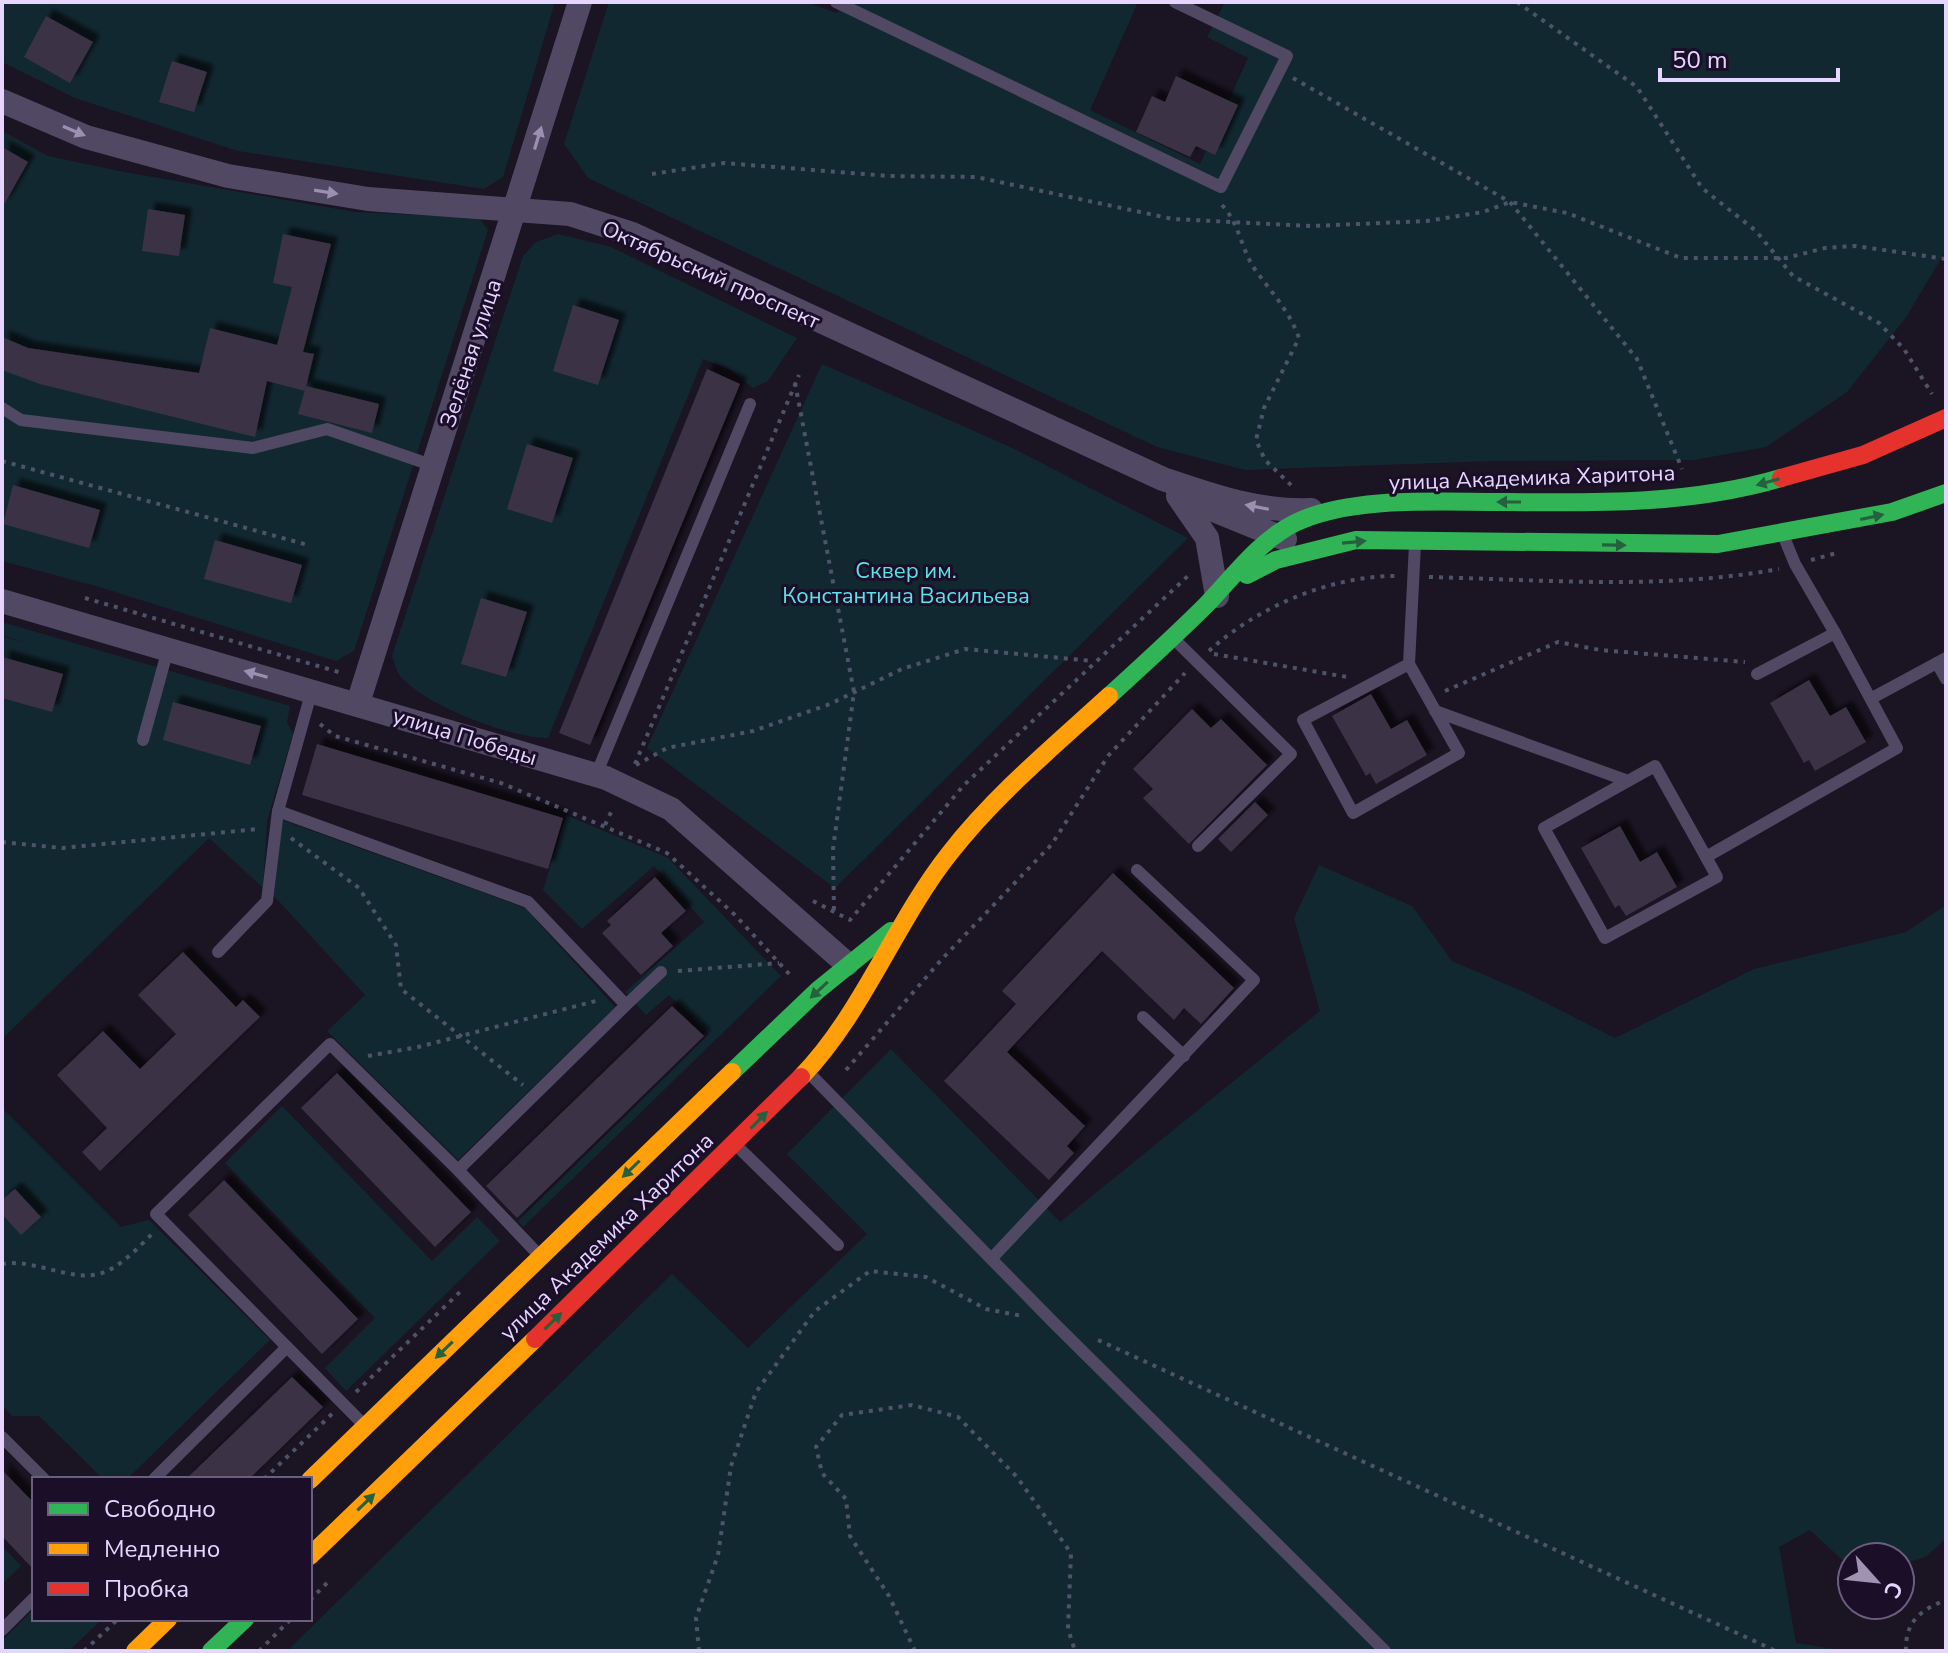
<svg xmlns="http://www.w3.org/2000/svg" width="1948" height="1653" viewBox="0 0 1948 1653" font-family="'Nunito Sans',sans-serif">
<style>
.green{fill:#122831}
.building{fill:#3b3245;filter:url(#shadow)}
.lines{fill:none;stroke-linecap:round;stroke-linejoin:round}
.path{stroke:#4d5368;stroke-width:4;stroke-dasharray:4 6;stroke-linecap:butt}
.lane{stroke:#514964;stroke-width:12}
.street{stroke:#514964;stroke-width:24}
.fast{stroke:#30b455;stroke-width:18}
.slow{stroke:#ff9f0a;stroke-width:18}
.jam{stroke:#e5322d;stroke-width:18}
.oneway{fill:#9c90b2}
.oneway2{fill:#25613f}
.labels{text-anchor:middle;stroke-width:6;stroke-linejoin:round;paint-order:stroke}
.street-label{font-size:22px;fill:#e6d6ff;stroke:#1a0e29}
.park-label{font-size:22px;fill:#5ae4e7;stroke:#1a0e29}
</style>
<defs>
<filter id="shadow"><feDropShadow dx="7" dy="-7" stdDeviation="2" flood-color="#0009"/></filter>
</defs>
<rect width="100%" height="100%" fill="#1b1423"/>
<g class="green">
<polygon points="2,2 555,2 503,177 484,189 238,151 75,98 2,62"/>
<polygon points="609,2 807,2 836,13 851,2 1138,2 1090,110 1200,164 1248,58 1207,37 1225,2 1946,2 1946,250 1907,316 1847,392 1766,447 1694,460 1492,461 1245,470 1157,447 588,178 564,144"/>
<polygon points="2,131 48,156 124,172 355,212 479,218 488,230 354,651 336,661 96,586 2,561"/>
<path d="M558,234L611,247L797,338L768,381L753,388L729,369L703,359L548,738C511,738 429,707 403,679C397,674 395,664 392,656L523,256L536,242Z"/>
<polygon points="822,364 1008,446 1188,538 835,888 647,748"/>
<polygon points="2,622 290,706 287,722 293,734 267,821 263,888 209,838 2,1039 2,636 33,645 2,635"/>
<polygon points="566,815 668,858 781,976 523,1227 518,1221 709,1034 669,995 646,1015 625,992 704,922 654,866 582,929 543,890"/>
<polygon points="282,820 525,908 615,1007 458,1160 327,1031 365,995 274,896"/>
<polygon points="1319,865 1412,906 1452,961 1524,992 1615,1038 1754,969 1906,932 1946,905 1946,1538 1927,1556 1900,1565 1900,1557 1852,1557 1852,1569 1810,1530 1779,1547 1796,1643 1848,1651 287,1651 672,1274 748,1348 867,1234 787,1154 891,1049 1060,1222 1320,1011 1294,918"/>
<polygon points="282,1106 432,1261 477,1217 500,1241 346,1391 325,1368 375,1318 225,1163"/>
<polygon points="2,1108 121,1227 149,1220 270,1340 127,1479 103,1479 39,1416 12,1416 2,1405"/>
<polygon points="2,1546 21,1566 2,1584"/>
<polygon points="34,1609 34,1619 102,1619 69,1651 2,1651 2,1641"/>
</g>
<g class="building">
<polygon points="46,16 93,42 70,83 24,57"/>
<polygon points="172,61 207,72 194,112 159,102"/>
<polygon points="1176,76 1238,105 1215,155 1196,146 1190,157 1136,132 1152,96 1165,102"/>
<polygon points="2,147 28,162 2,208"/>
<polygon points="148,209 185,215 179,256 142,251"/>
<polygon points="283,234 331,244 303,352 314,354 305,391 267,381 255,437 40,384 2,370 2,337 28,348 199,373 210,328 277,345 292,287 273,283"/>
<polygon points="573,305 619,320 598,385 553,371"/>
<polygon points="707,369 740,384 590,745 559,733"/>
<polygon points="306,386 379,404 372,433 298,414"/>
<polygon points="527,444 573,458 552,523 507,509"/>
<polygon points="13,485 100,510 89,548 3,524"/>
<polygon points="215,540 302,565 291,603 204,579"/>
<polygon points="481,598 527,612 506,677 461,664"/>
<polygon points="2,657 63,674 52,712 2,698"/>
<polygon points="1809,680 1830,716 1846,707 1866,742 1815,771 1809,760 1804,763 1770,703"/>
<polygon points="1371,694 1391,729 1407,720 1427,755 1376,784 1370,773 1366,776 1332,716"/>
<polygon points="173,702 261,726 250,765 163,740"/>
<polygon points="1192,709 1211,728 1221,719 1267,765 1189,844 1143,798 1153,789 1133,769"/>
<polygon points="317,744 563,818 548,869 302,795"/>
<polygon points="1255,802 1268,815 1231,852 1218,839"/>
<polygon points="1620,826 1640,862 1657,852 1677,887 1626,916 1619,905 1615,908 1581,848"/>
<polygon points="1113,873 1234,988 1201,1024 1184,1008 1174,1020 1102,951 1007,1052 1085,1126 1067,1146 1074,1153 1049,1180 944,1081 1016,1004 1002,991"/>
<polygon points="655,877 686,911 661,933 673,946 641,975 602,933 611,925 607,921"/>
<polygon points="183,952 236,1007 243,1000 260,1017 100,1171 82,1152 107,1128 57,1075 103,1031 140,1069 176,1034 138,995"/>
<polygon points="672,1006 704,1036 517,1218 486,1186"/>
<polygon points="337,1073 471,1212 435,1247 301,1108"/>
<polygon points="224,1180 358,1319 322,1354 188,1215"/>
<polygon points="15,1189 41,1217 21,1235 2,1214 2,1200"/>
<polygon points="292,1377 323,1407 249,1479 186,1479"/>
<polygon points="2,1470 34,1503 34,1570 2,1536"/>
</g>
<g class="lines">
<g class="path">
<polyline points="1517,2 1637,87 1702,188 1756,231 1793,276 1879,323 1904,349 1932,394"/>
<polyline points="1293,78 1510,202 1637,359 1682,469"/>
<polyline points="652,174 724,163 889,176 976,177 1173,219 1312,226 1427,221 1483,212 1510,202 1567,213 1681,258 1786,258 1825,248 1856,246 1946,259"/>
<path d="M1222,205C1239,223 1241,248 1254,268C1271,292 1289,310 1299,338L1264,408L1256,440L1265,460L1292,486"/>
<polyline points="795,383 854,692 833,849 834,912"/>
<polyline points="2,461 308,545"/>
<polyline points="1811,560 1837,553"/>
<path d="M1429,577C1547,580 1663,590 1779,569"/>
<polyline points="85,598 342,673"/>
<path d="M1209,651C1257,607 1330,576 1396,576"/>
<polyline points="1214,654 1347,677"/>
<polyline points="1445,691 1558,642 1600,650 1745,662"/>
<polyline points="320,724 335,736 501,783 667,853 735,915 791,976"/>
<polyline points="635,764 799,375"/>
<polyline points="636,765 667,748 753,731 830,704 902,669 965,649 1093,661"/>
<polyline points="605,825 613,808"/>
<polyline points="291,838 359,888 396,945 401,989 523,1085"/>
<polyline points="2,842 62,848 258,829"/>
<polyline points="813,901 850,920 964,785 1190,574"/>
<polyline points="678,971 779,963"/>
<polyline points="368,1056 418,1047 596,1001"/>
<polyline points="846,1070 942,959 1052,844 1108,756 1185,673"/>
<path d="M2,1264C34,1258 72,1283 102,1273C119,1268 139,1247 152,1234"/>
<polyline points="1098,1340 1776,1651"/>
<polyline points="356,1392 462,1290"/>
<polyline points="264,1479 332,1414"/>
<polyline points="310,1600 331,1579"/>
<polyline points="84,1651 118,1619"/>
<polyline points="259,1651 291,1619"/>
<polyline points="699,1651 696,1618 718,1555 731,1466 756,1392 815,1311 870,1271 926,1277 986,1309 1022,1316"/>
<polyline points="915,1651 889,1596 850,1536 846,1499 822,1473 816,1447 842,1415 912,1405 958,1417 1017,1477 1071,1553 1068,1629 1075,1651"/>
<path d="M1906,1651C1905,1622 1920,1610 1946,1600"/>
</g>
<g class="lane">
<polyline points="836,2 1221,187 1287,56 1175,2"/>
<polyline points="2,408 21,420 253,448 327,429 434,466"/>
<polyline points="1783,535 1795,564 1835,633"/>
<polyline points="1175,640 1291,754 1198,846"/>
<polyline points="1937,663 1946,679"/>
<polyline points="1409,664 1303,720 1353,813 1459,753 1409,664 1415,544"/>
<polyline points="1872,698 1946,658"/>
<polyline points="1435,711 1628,781 1655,766 1706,857 1897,748 1835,633 1757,674"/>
<polyline points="143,740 168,649"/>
<polyline points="596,775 750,404"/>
<polyline points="1628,781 1544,828 1605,938 1717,877 1706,857"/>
<polyline points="218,952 267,901 278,811"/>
<polyline points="626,1005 661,972"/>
<polyline points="1143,1017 1184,1056"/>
<polyline points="809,1073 1053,1322 1385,1651"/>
<polyline points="738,1147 838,1245"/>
<polyline points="458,1170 538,1254"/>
<polyline points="992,1258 1254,980 1137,870"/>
<polyline points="287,1347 363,1424"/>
<polyline points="2,1437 44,1479"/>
<polyline points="154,1479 287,1347 156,1214 330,1044 458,1170 626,1005 528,902 278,811 312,690"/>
<polyline points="2,1630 34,1598"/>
</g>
<g class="street">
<path d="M2,101L86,137L228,176L368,199L570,214L632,234L1163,479C1213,496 1258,512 1311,510"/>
<polyline points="1178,496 1207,538 1217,596"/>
<polyline points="1201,505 1285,539"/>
<polyline points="2,601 606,778 671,809 847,964"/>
<polyline points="358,703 580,2"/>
</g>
<g class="fast">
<polyline points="1247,575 1276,560 1356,540 1718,544 1892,512 1946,493"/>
<path d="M1109,696C1142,666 1174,637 1206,605C1233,577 1260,540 1295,523C1350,496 1438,502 1499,502C1593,503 1690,505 1781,478"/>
<polyline points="732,1072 818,990 891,931"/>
<polyline points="211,1651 245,1619"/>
</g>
<g class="slow">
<path d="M801,1077C863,1013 894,924 949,854C995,795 1053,747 1109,696"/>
<polyline points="310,1480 732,1072"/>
<polyline points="310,1556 535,1339"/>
<polyline points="135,1651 168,1619"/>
</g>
<g class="jam">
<polyline points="1781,478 1863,455 1946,418"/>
<polyline points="535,1339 801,1077"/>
</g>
</g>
<defs><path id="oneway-solid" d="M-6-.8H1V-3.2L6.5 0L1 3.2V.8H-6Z" transform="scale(2)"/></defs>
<g class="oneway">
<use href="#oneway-solid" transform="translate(74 131) rotate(23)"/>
<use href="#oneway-solid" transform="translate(538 138) rotate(-73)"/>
<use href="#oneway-solid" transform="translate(326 192) rotate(9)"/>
<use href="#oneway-solid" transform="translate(1257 507) rotate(-169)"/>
<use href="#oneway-solid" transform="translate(256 674) rotate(-164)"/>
</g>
<g class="oneway2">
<use href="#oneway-solid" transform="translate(1768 482) rotate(164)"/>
<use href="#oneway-solid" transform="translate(1509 502) rotate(-180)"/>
<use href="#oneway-solid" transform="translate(1872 517) rotate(-12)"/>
<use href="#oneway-solid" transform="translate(1354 542) rotate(-5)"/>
<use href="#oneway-solid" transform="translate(1614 545) rotate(1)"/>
<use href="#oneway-solid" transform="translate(819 990) rotate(137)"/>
<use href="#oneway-solid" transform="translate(759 1120) rotate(-46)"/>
<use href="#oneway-solid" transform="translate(631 1169) rotate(136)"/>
<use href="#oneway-solid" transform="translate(553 1321) rotate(-44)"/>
<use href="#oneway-solid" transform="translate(444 1350) rotate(136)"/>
<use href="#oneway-solid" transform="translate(366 1502) rotate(-44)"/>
</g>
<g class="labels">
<g class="street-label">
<text transform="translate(711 274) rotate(24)" y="8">Октябрьский проспект</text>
<text transform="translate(470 353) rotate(-72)" y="8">Зелёная улица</text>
<text transform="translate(1532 477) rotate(-2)" y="8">улица Академика Харитона</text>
<text transform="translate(465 736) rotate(17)" y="8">улица Победы</text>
<text transform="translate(606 1236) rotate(-44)" y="8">улица Академика Харитона</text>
</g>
<g class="park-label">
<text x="906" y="578">Сквер им.<tspan x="906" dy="25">Константина Васильева</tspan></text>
</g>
</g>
<rect width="1948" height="1653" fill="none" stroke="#e6d6ff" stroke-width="8"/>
<rect x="32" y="1477" width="280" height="144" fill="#1a0e29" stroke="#6c5e7f" stroke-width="2"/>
<rect x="48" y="1503" width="40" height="12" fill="#30b455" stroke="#6c5e7f" stroke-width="2"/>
<text x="104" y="1517" font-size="24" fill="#e6d6ff">Свободно</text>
<rect x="48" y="1543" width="40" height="12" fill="#ff9f0a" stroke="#6c5e7f" stroke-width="2"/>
<text x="104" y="1557" font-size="24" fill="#e6d6ff">Медленно</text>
<rect x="48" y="1583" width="40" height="12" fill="#e5322d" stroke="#6c5e7f" stroke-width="2"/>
<text x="104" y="1597" font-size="24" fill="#e6d6ff">Пробка</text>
<g transform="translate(1876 1581) rotate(117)"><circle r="38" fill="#1a0e29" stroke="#6c5e7f" stroke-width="2"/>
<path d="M0-6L14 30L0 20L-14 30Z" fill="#9f92b2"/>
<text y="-12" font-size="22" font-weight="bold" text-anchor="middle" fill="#e6d6ff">С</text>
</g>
<path d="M1660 68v12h178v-12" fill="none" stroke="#e6d6ff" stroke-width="4"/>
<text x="1672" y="68" font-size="24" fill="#e6d6ff" stroke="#1a0e29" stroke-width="6" paint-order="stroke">50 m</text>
</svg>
